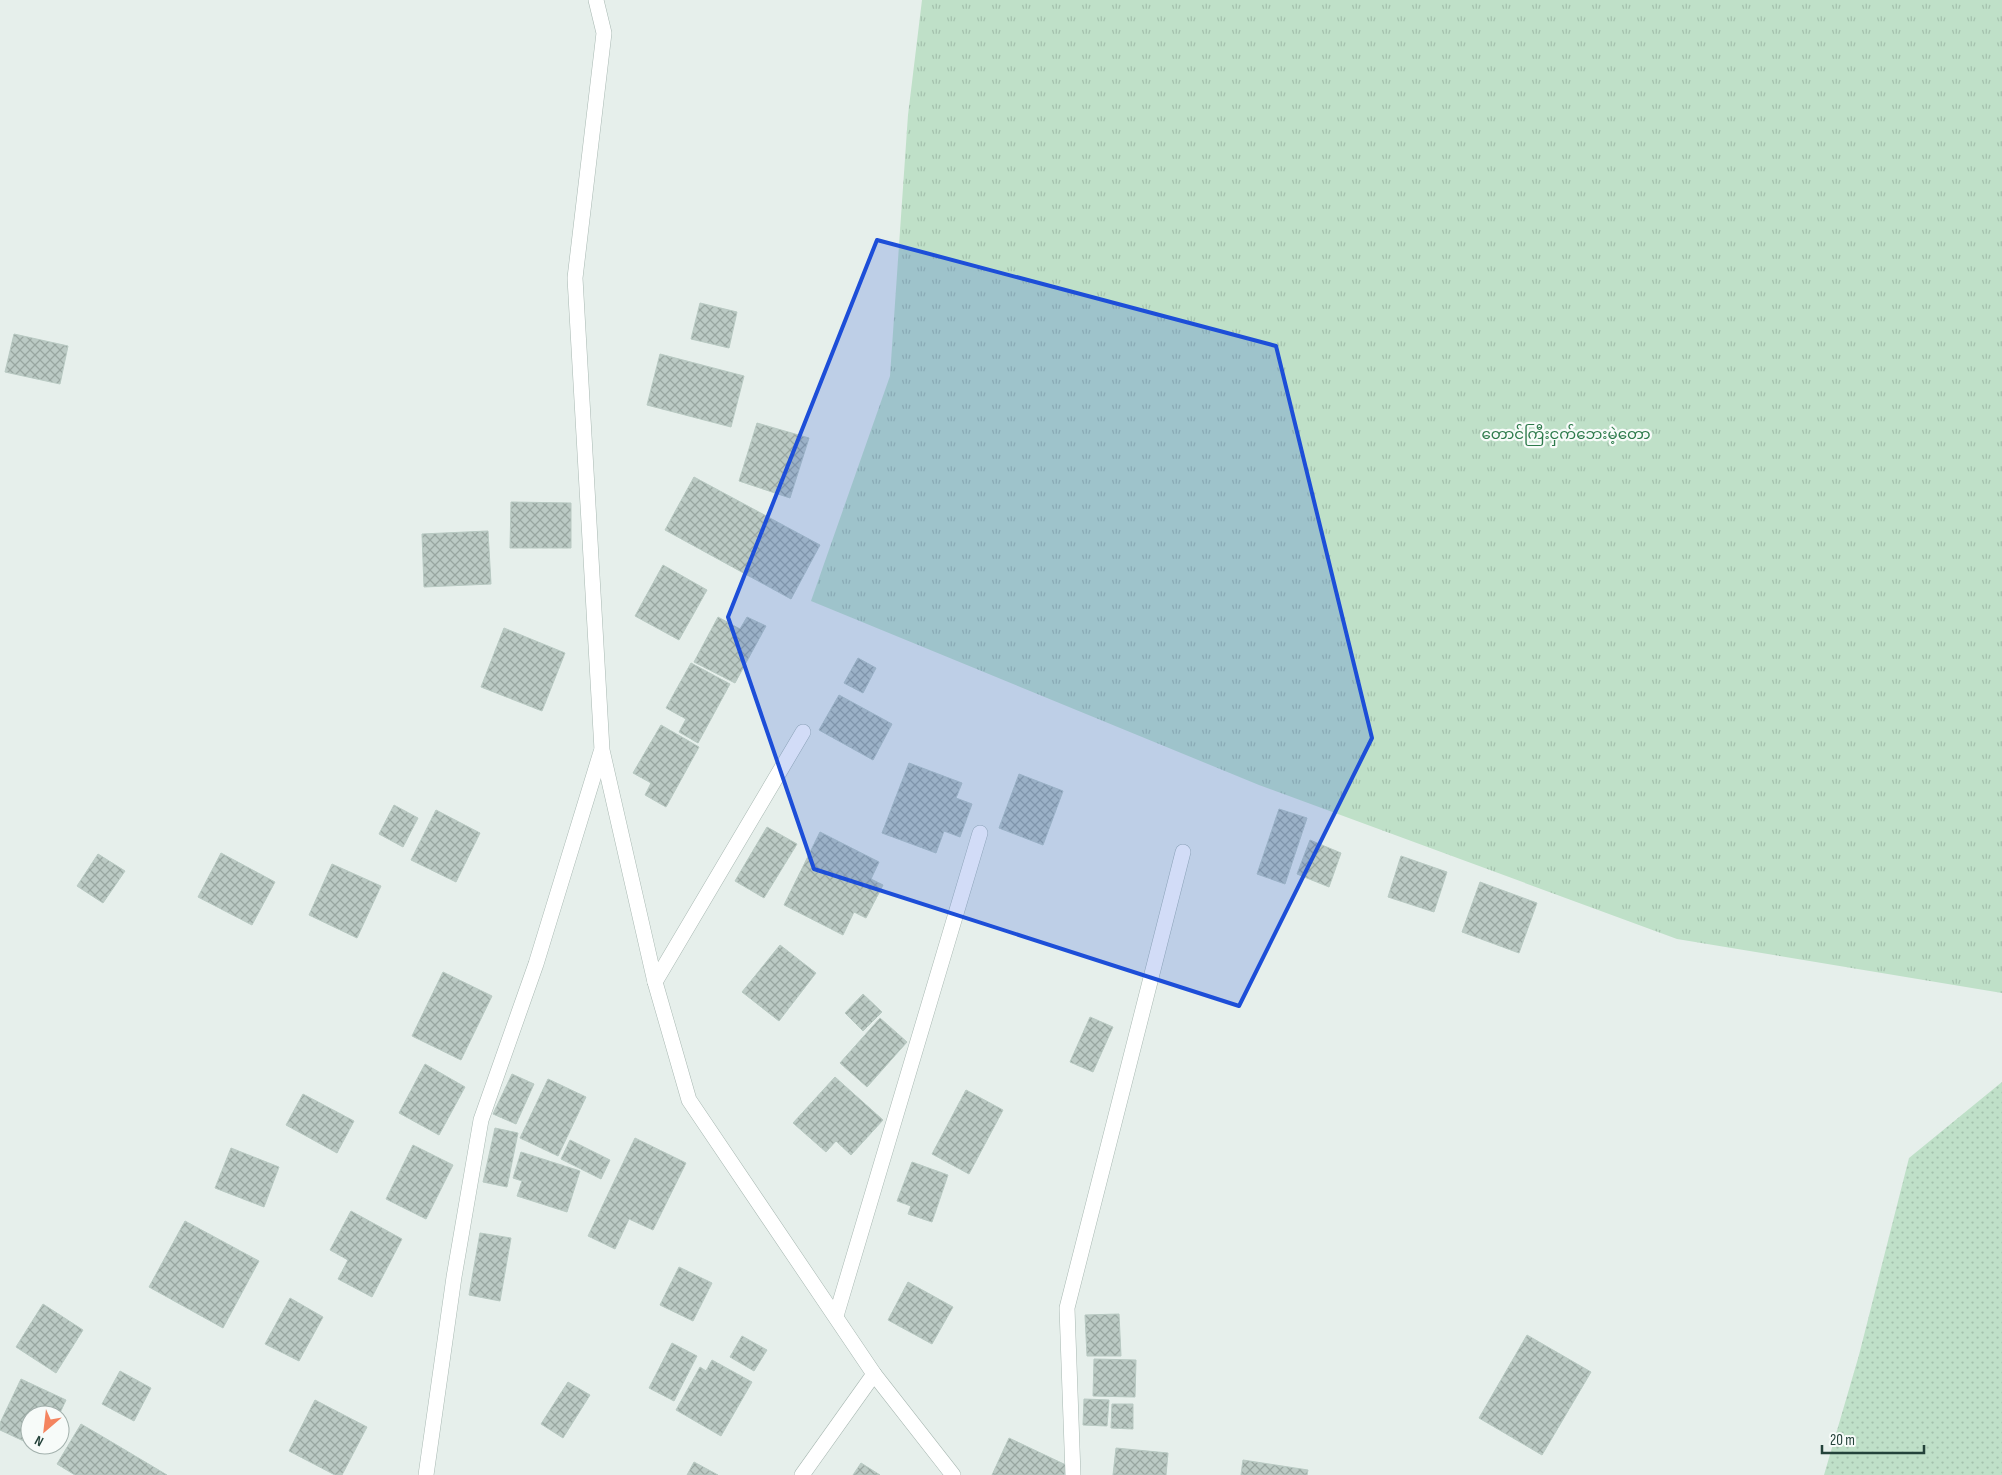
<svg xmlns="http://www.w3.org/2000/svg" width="2002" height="1475" viewBox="0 0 2002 1475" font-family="'Sofia Sans Condensed','Noto Sans Myanmar',sans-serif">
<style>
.grass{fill:url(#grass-dots)}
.park{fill:url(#park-tufts)}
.building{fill:url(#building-cross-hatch);stroke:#b8c9c2}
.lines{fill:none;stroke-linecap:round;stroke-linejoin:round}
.street-casing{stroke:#a8b8b2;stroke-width:16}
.street{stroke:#fff;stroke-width:15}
.marked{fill:#1d4ed8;fill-opacity:0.2;stroke:#1d4ed8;stroke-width:4;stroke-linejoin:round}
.labels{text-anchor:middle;stroke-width:4.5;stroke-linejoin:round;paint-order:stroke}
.park-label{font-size:15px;fill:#2d7a4b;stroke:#f7fbf9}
</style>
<defs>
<pattern id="grass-dots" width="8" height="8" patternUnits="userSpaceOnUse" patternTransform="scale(1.25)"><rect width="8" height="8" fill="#bfe0c8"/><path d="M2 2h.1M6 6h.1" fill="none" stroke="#a4c1ad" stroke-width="1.8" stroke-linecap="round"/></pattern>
<pattern id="park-tufts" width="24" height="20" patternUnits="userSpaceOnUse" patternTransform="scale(1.25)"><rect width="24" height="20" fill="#bfe0c8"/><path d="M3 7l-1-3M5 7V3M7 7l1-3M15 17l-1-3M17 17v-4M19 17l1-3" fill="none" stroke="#a4c1ad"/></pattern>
<pattern id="building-cross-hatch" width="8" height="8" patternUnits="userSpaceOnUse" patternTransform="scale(1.25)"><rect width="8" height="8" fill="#bbcac4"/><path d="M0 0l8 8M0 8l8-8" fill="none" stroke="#98a6a0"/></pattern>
</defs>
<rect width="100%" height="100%" fill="#e6efeb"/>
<polygon class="grass" points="2002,1082 2002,1475 1824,1475 1859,1355 1909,1158"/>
<polygon class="park" points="922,0 2002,0 2002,993 1677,939 1259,785 811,601 890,376 908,115"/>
<g class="building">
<polygon points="700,303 737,312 729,348 691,339"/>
<polygon points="14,334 68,346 60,384 5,372"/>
<polygon points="660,354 744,376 731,427 647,405"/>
<polygon points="757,423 809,438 790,498 739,481"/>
<polygon points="694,477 820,545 791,599 665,530"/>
<polygon points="511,502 571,503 571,548 510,548"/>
<polygon points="488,531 491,584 424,587 422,534"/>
<polygon points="663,565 707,590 679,640 635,616"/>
<polygon points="718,617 740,629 747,617 766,626 735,683 694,662"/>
<polygon points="504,628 565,653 542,711 481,687"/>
<polygon points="858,658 876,668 863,693 844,683"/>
<polygon points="691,663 730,684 698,743 679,732 686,719 666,708"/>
<polygon points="839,695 892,724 873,760 819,730"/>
<polygon points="661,725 699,747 666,807 645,795 651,783 633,773"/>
<polygon points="909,763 962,783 956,798 972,804 960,837 944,831 936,853 882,833"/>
<polygon points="1019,774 1063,791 1043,845 999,828"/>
<polygon points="394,805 418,818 403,847 379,834"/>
<polygon points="1279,809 1307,818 1285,884 1257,874"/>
<polygon points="436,810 480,833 456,882 411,860"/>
<polygon points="767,827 797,844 764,898 735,881"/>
<polygon points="820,832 879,862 871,879 883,885 866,918 854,912 843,935 784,905"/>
<polygon points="1310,840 1341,853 1329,887 1297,874"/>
<polygon points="221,853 275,882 252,925 198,897"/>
<polygon points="98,854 125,871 103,903 77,886"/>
<polygon points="1401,856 1447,872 1434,912 1388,897"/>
<polygon points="332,864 381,886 357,938 309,915"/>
<polygon points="1480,882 1537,903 1519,953 1462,932"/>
<polygon points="780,945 816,973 779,1021 742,992"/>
<polygon points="443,972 492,996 461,1060 412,1036"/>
<polygon points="863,994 882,1012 863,1031 845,1013"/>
<polygon points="1090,1017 1113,1027 1093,1072 1070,1062"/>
<polygon points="880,1018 907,1042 867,1087 840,1063"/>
<polygon points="425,1064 465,1087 439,1135 399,1113"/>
<polygon points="512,1074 534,1084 516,1124 493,1114"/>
<polygon points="835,1077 883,1120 851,1155 836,1141 826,1152 793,1123"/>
<polygon points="548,1079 586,1097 558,1156 520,1138"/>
<polygon points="966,1090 1003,1110 969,1174 932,1154"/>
<polygon points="303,1094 354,1121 337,1153 286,1125"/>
<polygon points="495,1128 518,1133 507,1187 483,1182"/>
<polygon points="635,1138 686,1163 653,1230 629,1219 615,1249 588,1236"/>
<polygon points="570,1140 610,1160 601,1179 561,1159"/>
<polygon points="413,1145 453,1165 426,1219 386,1199"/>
<polygon points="231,1148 279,1167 264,1207 215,1188"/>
<polygon points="521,1152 580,1171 567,1212 517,1196 522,1181 513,1178"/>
<polygon points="912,1162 948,1175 932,1222 908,1214 911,1206 897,1201"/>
<polygon points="351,1211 402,1239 372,1297 338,1279 348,1260 330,1250"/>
<polygon points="185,1221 259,1261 223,1328 149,1287"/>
<polygon points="480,1233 511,1238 500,1301 469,1295"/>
<polygon points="679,1267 712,1283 693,1321 660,1305"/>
<polygon points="908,1282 953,1307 932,1344 888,1320"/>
<polygon points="290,1298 323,1317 299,1361 265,1344"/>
<polygon points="43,1304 83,1330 56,1373 16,1347"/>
<polygon points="1119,1314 1121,1356 1087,1356 1085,1315"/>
<polygon points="1527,1335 1591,1372 1542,1455 1479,1418"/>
<polygon points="742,1336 767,1350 754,1371 730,1357"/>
<polygon points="672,1343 697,1356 674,1401 649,1388"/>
<polygon points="1094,1359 1136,1360 1135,1397 1093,1396"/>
<polygon points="712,1360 752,1382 721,1436 676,1410 700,1367 706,1371"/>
<polygon points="120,1371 151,1388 134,1421 102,1404"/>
<polygon points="21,1379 66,1400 59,1415 30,1415 30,1444 0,1430 0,1423"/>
<polygon points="568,1382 590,1395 563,1438 541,1424"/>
<polygon points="1084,1399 1109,1400 1107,1426 1083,1425"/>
<polygon points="315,1400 367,1427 342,1475 335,1475 289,1451"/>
<polygon points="1112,1404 1133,1404 1133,1429 1111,1428"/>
<polygon points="81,1424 110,1441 167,1475 75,1475 57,1464"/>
<polygon points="1009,1438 1068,1466 1064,1475 992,1475"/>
<polygon points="1116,1448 1168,1453 1166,1475 1113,1475"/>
<polygon points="1243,1460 1308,1470 1307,1475 1241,1475"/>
<polygon points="694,1462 718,1475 687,1475"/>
<polygon points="861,1463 880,1475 853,1475"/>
</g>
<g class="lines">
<defs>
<g id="street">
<polyline points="596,0 604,33 575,278 602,750 655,982 689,1100 874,1374 953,1475"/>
<polyline points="655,982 803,732"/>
<polyline points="836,1316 980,833"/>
<polyline points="426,1475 454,1277 481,1120 536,964 601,752"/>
<polyline points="802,1475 874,1374"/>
<polyline points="1073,1475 1067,1308 1183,852"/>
</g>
</defs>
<use href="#street" class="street-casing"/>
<use href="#street" class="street"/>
</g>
<path class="marked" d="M877,240L1276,346L1372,738L1239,1006L814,869L728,617Z"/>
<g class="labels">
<g class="park-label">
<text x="1566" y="439">တောင်ကြီးငှက်ဘေးမဲ့တော</text>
</g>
</g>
<g transform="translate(45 1430) rotate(208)"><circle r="24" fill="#f7fbf9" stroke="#a3b1ad"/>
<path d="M0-4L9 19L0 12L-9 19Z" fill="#f4845f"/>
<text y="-8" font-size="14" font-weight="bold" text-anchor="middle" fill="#24423a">N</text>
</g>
<path d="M1822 1445v8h102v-8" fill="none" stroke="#24423a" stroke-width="2.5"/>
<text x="1830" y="1445" font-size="15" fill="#24423a" stroke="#f7fbf9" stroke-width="4" paint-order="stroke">20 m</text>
</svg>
